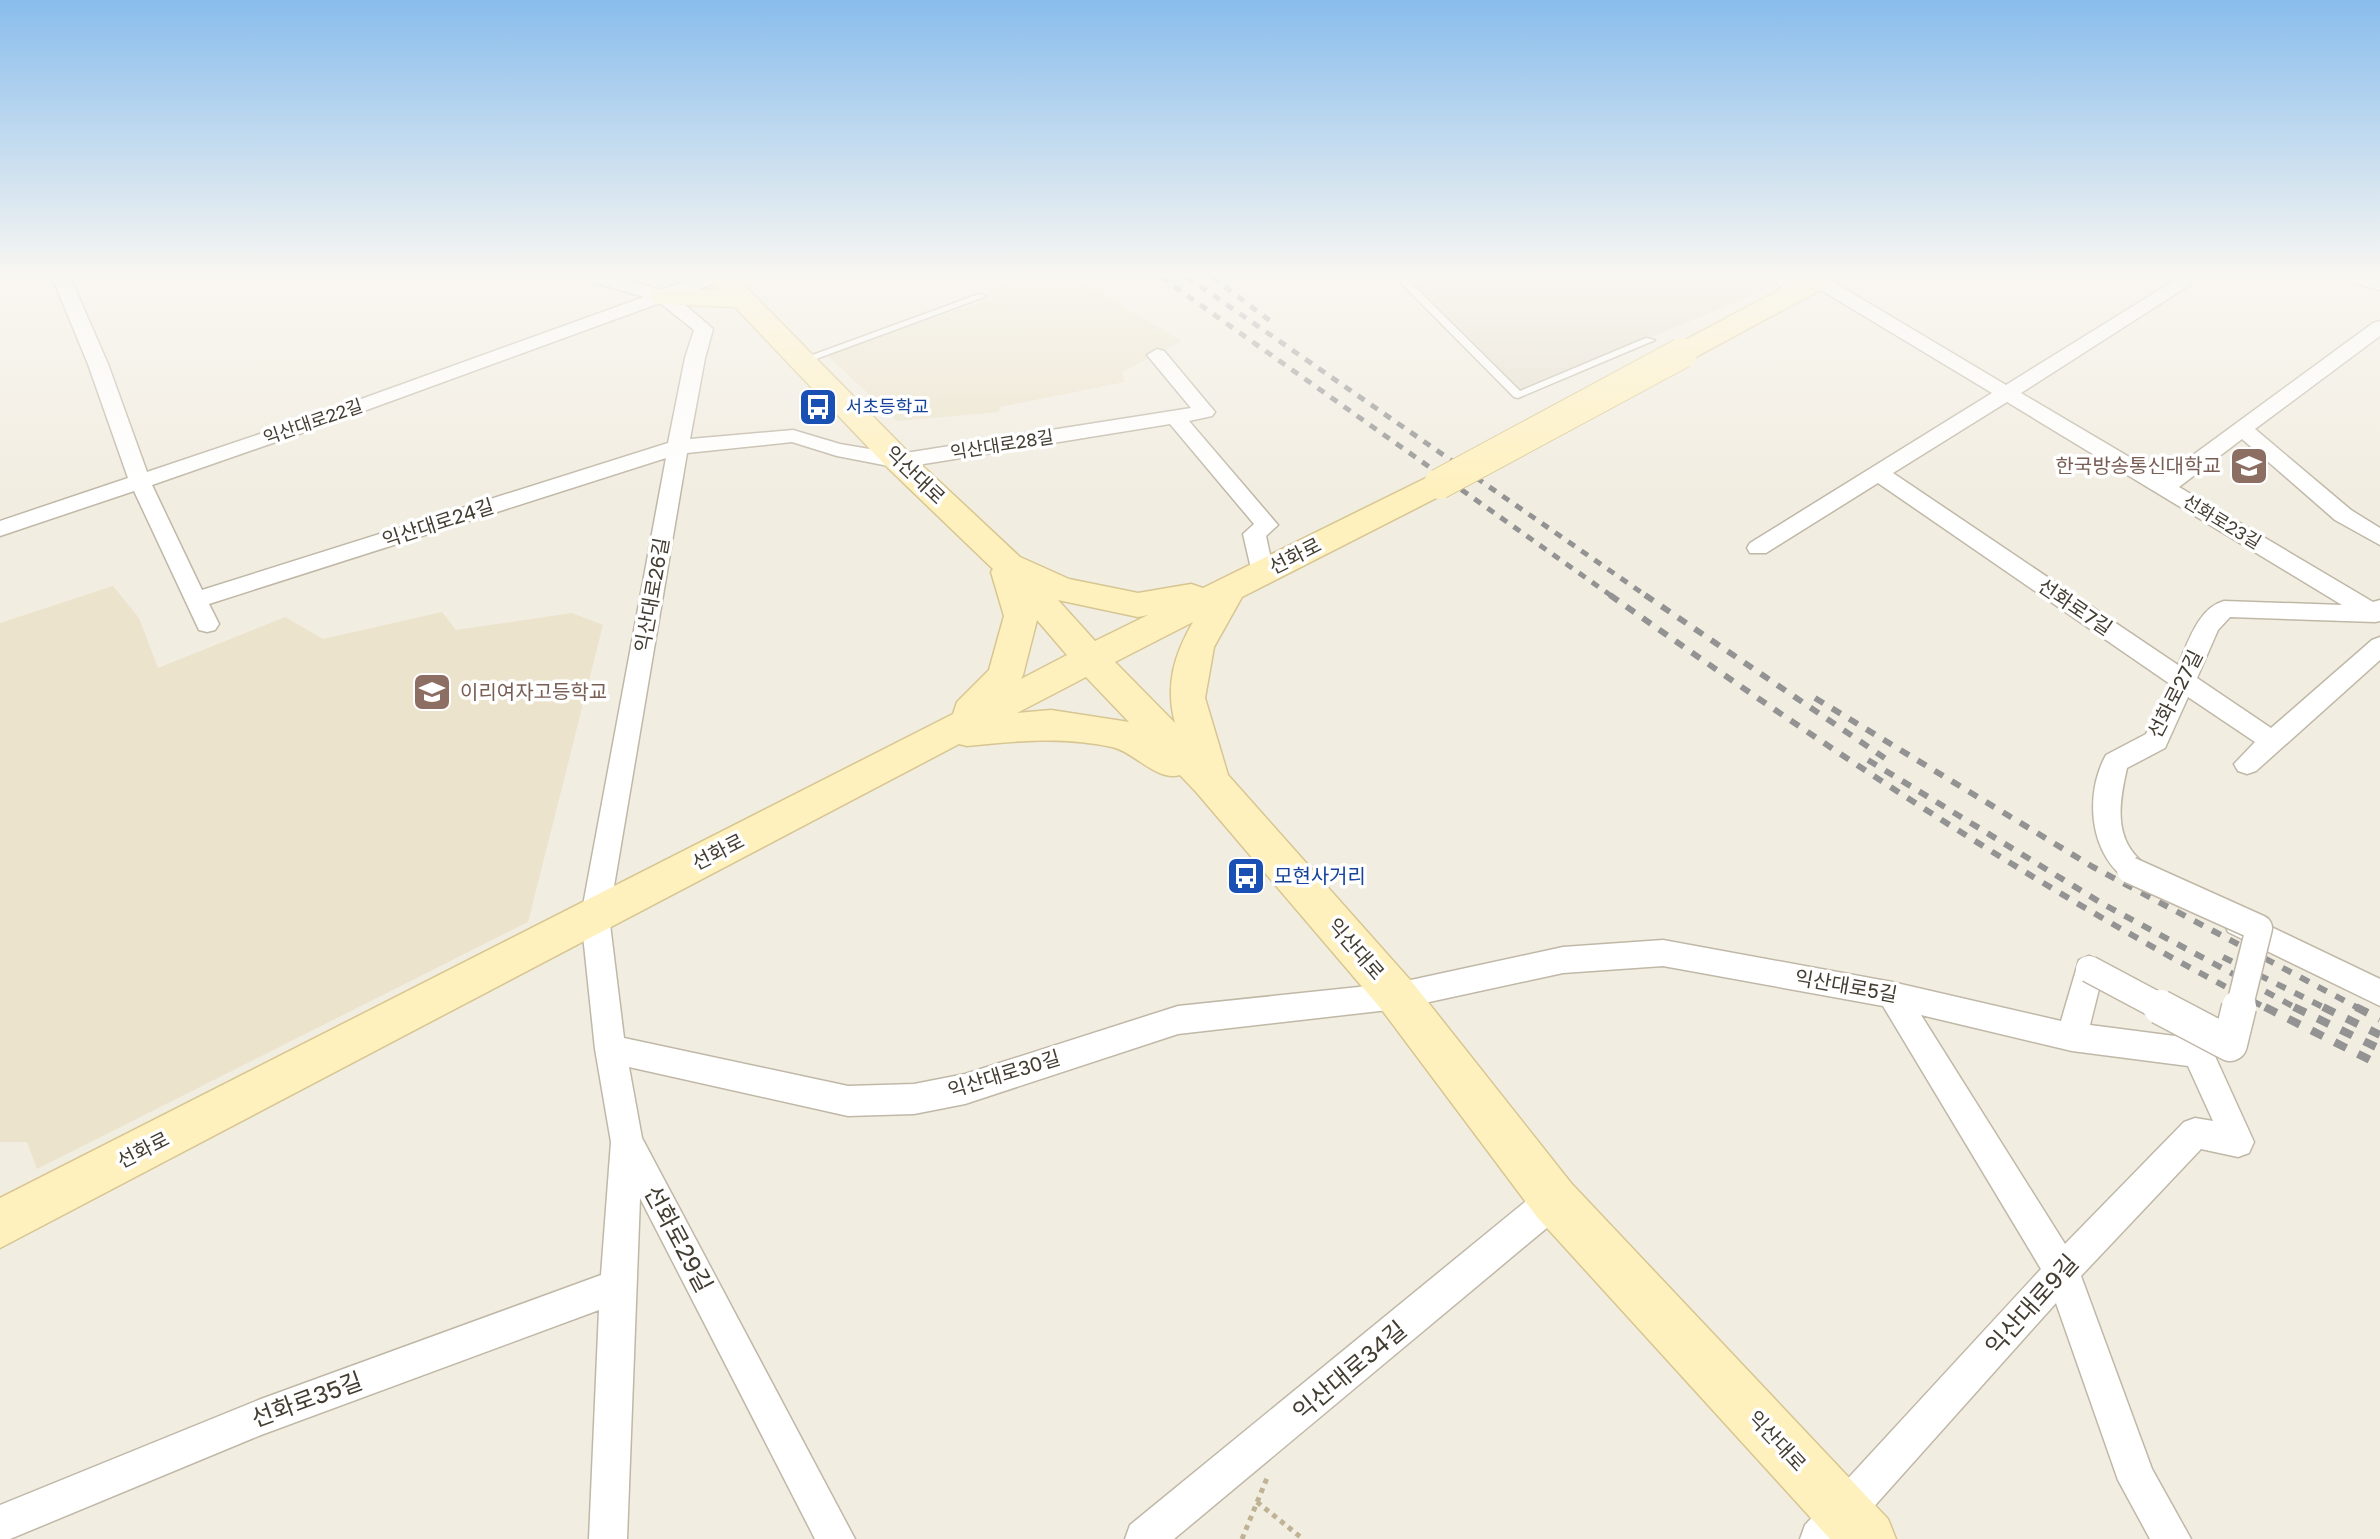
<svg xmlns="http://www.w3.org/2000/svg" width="2380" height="1539" viewBox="0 0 2380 1539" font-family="'Golos Text','Noto Sans KR',sans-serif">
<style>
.residential{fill:#e6dfcf}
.education{fill:#ebe3cb}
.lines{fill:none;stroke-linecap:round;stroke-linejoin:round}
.lane-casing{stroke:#c0b8a7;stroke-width:3}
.street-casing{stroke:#c0b8a7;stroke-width:3}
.secondary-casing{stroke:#d7c691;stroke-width:3}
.path{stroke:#bfb295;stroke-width:5;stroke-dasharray:5 5;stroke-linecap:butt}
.lane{fill:#fff;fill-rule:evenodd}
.street{fill:#fff;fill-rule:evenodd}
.secondary{fill:#fff1be;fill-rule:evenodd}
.rail-far2{stroke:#939393;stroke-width:5;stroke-dasharray:8 8;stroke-linecap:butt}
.rail-far1{stroke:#939393;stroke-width:6;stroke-dasharray:10 10;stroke-linecap:butt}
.rail{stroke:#939393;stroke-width:8;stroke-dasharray:13 13;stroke-linecap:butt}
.street-bridge-far1-casing{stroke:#c0b8a7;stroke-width:29;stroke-linecap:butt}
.street-bridge-casing{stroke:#c0b8a7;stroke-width:37;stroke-linecap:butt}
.secondary-bridge-casing{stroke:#d7c691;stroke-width:32;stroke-linecap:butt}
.street-bridge-far1{stroke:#fff;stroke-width:26}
.street-bridge{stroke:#fff;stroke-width:34}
.secondary-bridge{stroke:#fff1be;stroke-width:30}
.labels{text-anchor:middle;stroke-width:7;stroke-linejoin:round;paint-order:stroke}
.far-transit-label{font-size:18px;fill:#164399;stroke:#fff;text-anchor:start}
.far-street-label{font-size:18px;fill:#433d32;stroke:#fff}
.education-label{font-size:20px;fill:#785e54;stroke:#fff;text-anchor:end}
.street-label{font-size:20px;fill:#433d32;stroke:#fff}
.transit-label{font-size:20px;fill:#164399;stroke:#fff;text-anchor:start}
.near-street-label{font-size:24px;fill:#433d32;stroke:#fff}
</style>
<rect width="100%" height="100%" fill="#f2ede1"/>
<polygon class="residential" points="1409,277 1775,277 1780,284 1521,391"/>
<g class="education">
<polygon points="998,277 1071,277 1182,341 1122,372 1125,382 1000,407 999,412 897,421 826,354 991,299 989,289 1005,283"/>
<polygon points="113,586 139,618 158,668 285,617 323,639 442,612 456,630 572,613 603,625 528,922 37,1169 27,1142 0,1142 0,623"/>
</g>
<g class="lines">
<defs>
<g id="lane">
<polygon points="1395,277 1405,277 1520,391 1646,338 1655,340 1518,398 1514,397"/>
<polygon points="979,294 987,296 805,363 797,363 796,361"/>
</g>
<g id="street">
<path d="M52,277H70L108,364L147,472L328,411L644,297L589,281L586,277H616L661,290L698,277H724L721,281L676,297L713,329L705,358L690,439L793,430L840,444L899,454L1191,408L1147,355L1157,349L1164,351L1215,412L1212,416L1189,421L1278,525L1266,536L1274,573L1271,578H1255L1252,573L1243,534L1254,524L1170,424L899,468L837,456L792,442L687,453L609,916L624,1038L848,1086L914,1084L965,1074L1178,1006L1397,983L1563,947L1663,940L1892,982L2061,1021L2079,960L2089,956L2099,960L2104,969L2090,1025L2198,1039L2209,1043L2254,1142L2249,1153L2238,1157L2201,1149L2081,1276L2152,1469L2191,1539H2150L2118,1480L2056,1303L1845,1539H1800L1805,1525L2041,1269L1883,1006L1663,966L1563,973L1397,1009L1178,1034L965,1104L914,1114L848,1116L629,1067L642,1138L855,1539H815L640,1198L627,1539H589L599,1310L261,1435L10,1539H0V1505L261,1399L601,1275L611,1142L595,1049L581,916L666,458L209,604L219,624L215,630L207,632L199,630L134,491L0,536V521L128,478L88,364ZM660,303L694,330L685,358L668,443L202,590L152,485L342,419ZM1921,1015L2072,1051L2188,1066L2213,1121L2195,1118L2184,1122L2065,1244Z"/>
<polygon points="1774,277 1792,277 1801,292 1792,297 1786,296"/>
<path d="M1810,277H1825L2006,385L2180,277H2202L2021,393L2163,477L2373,323L2380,321V336L2255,429L2351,510L2380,528V545L2335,520L2242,439L2179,487L2373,602L2380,600V621L2375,622L2230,617L2218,630L2197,678L2271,728L2372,640L2380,637V660L2256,771L2247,774L2238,771L2234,764L2255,742L2188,697L2165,748L2127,768C2120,799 2113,835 2139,859C2148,867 2157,869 2163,880L2159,888C2147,892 2140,889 2130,882C2089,856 2084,795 2106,755L2146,734L2170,684L1878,483L1766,553H1750L1747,548L1750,543L1992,393L1811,284ZM2007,402L2342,605L2224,601C2198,608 2188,643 2178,665L1893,473Z"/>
<polygon points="2345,277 2380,279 2380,290 2348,281"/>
<polygon points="2238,911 2380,979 2380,1006 2228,932 2224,923 2228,914"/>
<polygon points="1554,1184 1566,1188 1571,1200 1566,1212 1174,1539 1125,1539 1130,1525 1542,1188"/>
</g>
<g id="secondary">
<path d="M708,277H736L910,454L1020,557L1069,579L1138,593L1191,584L1203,588L1428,477L1439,474L1450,477L1455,484L1450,491L1242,597L1214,647L1205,698L1228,775L1412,982L1571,1183L1888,1519L1896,1539H1830L1537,1217L1382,1010L1197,793L1180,775C1157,782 1133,751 1112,747C1063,736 1016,741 967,746L959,744L0,1248V1198L953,714L957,702L989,670L1004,616L991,572L993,569L888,468L735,307L663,304L654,302L650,296L654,290H719ZM1058,600L1138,617L1148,615L1095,641ZM1037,620L1067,655L1021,679L1023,675ZM1193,622C1174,655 1165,685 1175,723L1115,662ZM1086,677L1129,722L1051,710L1017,713Z"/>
<polygon points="1804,277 1837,277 1833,283 1692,359 1682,361 1672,359 1668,353 1672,347"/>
</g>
</defs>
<use href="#lane" class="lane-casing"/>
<use href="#street" class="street-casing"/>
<use href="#secondary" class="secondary-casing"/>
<g class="path">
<polyline points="1257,1502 1303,1539"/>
<polyline points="1242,1539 1267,1478"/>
</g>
<use href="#lane" class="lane"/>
<use href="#street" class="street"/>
<use href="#secondary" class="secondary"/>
<g class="rail-far2">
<polyline points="1161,277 1613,597"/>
<polyline points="1187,277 1648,597"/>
<polyline points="1212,277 1273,323"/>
</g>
<g class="rail-far1">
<path d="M1610,595C1822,745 2037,890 2268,1009"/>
<polyline points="1645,595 1889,761"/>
<polyline points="1815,698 2093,867 2360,1009"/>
<polyline points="1868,760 2103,904 2298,1009"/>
<polyline points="2223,957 2327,1009"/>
</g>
<g class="rail">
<polyline points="2265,1007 2380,1065"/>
<polyline points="2294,1007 2380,1049"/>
<polyline points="2323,1007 2380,1035"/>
<polyline points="2356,1007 2380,1019"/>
</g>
<defs>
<g id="street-bridge-far1">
<polyline points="2130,870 2259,928 2239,1009"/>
<polyline points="2089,969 2164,1009"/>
</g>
<polyline id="street-bridge" points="2160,1007 2230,1044 2239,1007"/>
<polyline id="secondary-bridge" points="1439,484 1682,353"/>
</defs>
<use href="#street-bridge-far1" class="street-bridge-far1-casing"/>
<use href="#street-bridge" class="street-bridge-casing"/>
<use href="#secondary-bridge" class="secondary-bridge-casing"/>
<use href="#street-bridge-far1" class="street-bridge-far1"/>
<use href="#street-bridge" class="street-bridge"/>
<use href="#secondary-bridge" class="secondary-bridge"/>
</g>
<linearGradient id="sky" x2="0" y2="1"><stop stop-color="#89bdec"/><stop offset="0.56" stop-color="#f9f7f2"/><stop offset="1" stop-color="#f9f7f2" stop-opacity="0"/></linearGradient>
<rect width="2380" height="492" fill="url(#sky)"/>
<defs>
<symbol id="bus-square" viewBox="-11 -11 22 22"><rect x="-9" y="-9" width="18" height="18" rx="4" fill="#1a4fb4" stroke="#fff"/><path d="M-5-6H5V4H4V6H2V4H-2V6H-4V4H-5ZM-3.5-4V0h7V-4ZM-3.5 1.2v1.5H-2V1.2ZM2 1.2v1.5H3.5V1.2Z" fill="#fff"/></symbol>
<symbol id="university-square" viewBox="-11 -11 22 22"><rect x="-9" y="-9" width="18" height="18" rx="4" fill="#8d6e63" stroke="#fff"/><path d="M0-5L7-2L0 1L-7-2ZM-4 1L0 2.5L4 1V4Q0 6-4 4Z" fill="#fff"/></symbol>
<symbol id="school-square" viewBox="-11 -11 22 22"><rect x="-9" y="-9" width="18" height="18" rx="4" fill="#8d6e63" stroke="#fff"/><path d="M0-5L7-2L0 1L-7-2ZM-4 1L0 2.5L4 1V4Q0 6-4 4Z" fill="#fff"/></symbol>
</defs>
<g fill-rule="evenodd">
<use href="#bus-square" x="796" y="385" width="44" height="44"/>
<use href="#university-square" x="2227" y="444" width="44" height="44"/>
<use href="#school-square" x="410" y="670" width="44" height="44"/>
<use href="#bus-square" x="1224" y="854" width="44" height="44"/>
</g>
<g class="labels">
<g class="far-transit-label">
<text x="846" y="413">서초등학교</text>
</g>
<g class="far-street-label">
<text transform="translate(313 422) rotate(-19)" y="6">익산대로22길</text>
<text transform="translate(1002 445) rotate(-9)" y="6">익산대로28길</text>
<text transform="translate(2222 522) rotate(31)" y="6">선화로23길</text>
</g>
<g class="education-label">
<text x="2221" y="473">한국방송통신대학교</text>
<text x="460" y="699" text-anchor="start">이리여자고등학교</text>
</g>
<g class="street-label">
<text transform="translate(915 475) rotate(44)" y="7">익산대로</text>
<text transform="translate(438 523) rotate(-18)" y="7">익산대로24길</text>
<text transform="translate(1295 556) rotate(-27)" y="7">선화로</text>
<text transform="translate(652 595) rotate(-80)" y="7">익산대로26길</text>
<text transform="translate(2075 607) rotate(34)" y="7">선화로7길</text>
<text transform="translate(2175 694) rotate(-63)" y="7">선화로27길</text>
<text transform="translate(718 852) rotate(-27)" y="7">선화로</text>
<text transform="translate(1356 949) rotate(49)" y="7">익산대로</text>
<text transform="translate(1846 986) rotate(10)" y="7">익산대로5길</text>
<text transform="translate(1004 1074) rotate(-17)" y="7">익산대로30길</text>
<text transform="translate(143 1150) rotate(-27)" y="7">선화로</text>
<text transform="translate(1777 1441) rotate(47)" y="7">익산대로</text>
</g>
<g class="transit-label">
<text x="1274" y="883">모현사거리</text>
</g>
<g class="near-street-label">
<text transform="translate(678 1239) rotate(62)" y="8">선화로29길</text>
<text transform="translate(2032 1305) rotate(-48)" y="8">익산대로9길</text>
<text transform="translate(1350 1371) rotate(-40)" y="8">익산대로34길</text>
<text transform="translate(307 1400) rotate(-20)" y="8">선화로35길</text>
</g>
</g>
</svg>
